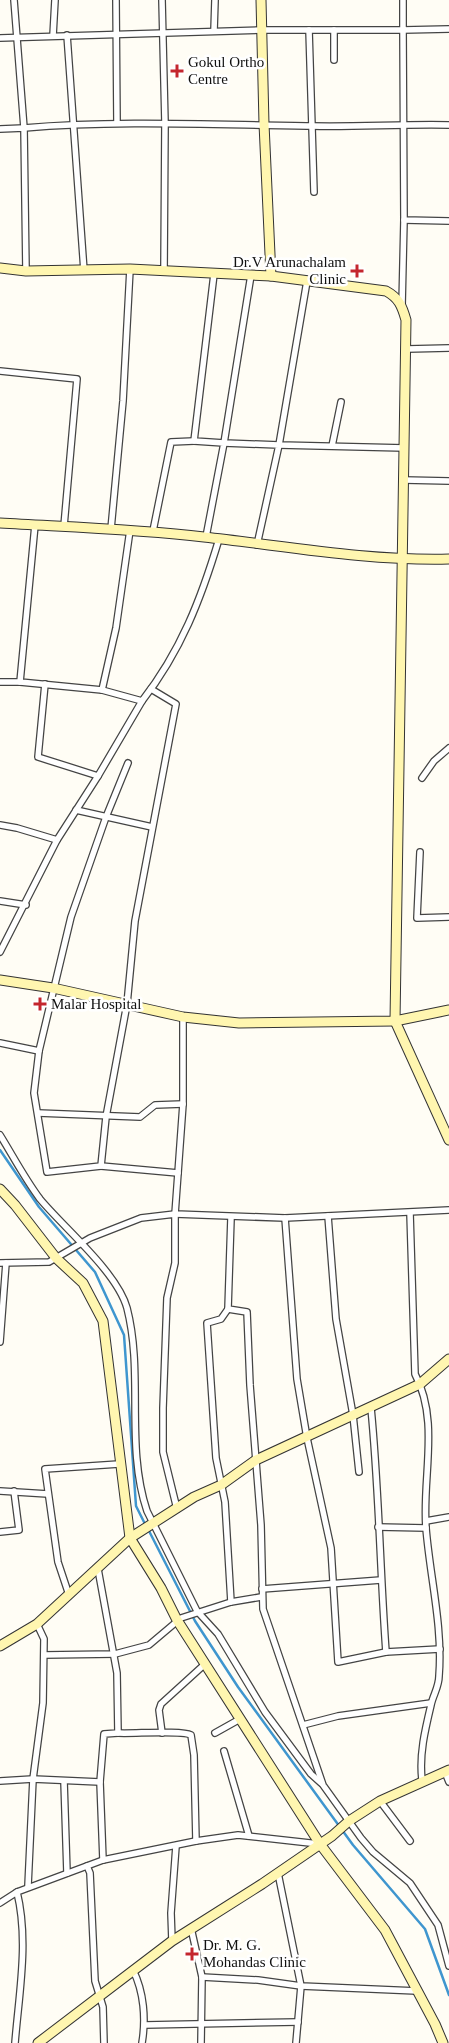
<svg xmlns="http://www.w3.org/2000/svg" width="449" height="2043" viewBox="0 0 449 2043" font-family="'Times New Roman',serif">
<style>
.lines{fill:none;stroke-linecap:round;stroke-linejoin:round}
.stream{stroke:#3f96cf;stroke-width:2.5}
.street-casing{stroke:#444;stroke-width:8}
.secondary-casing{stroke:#333;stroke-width:11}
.street{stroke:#fff;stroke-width:5.5}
.secondary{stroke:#fff6b0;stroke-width:9}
.poi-dot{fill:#c4262e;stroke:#fff;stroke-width:2}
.labels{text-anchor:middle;stroke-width:5;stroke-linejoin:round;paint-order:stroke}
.poi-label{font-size:15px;fill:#111;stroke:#fff;text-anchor:start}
</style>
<rect width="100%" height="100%" fill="#fffdf5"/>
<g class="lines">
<g class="stream">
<polyline points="0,1150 39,1207 95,1272 124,1335 136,1506 145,1524"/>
<polyline points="148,1529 195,1621 238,1687 353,1845 425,1929 449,1995"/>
</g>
<defs>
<g id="street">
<path d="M14,0L24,128C120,120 216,125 312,126C358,127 403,124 449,125"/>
<polyline points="116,0 117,123"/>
<polyline points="162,0 165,123 164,271"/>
<polyline points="403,0 403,30 449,29"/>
<polyline points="309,30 314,192"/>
<polyline points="214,31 215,0"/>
<polyline points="67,35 84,271"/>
<polyline points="53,36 55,0"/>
<polyline points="0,38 262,30 403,30 404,220 449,221"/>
<polyline points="334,60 334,30"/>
<polyline points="0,129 24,128 26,271"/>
<polyline points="251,275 224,443 279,445 257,545"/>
<polyline points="307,281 279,445 405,448"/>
<polyline points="402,306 404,220"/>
<polyline points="407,349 449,348"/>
<polyline points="0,371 77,379 64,526"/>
<polyline points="332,446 341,402"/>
<polyline points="404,480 449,481"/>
<path d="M35,525L20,682L102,690L142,701C181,651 201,599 219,539"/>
<polyline points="111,529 123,401 130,269"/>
<polyline points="153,531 171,442 194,441"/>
<polyline points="206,537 224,443 194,441 214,274"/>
<polyline points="0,682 20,682"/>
<polyline points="45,684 38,757 98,776 142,701"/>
<polyline points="102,690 116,628 130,530"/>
<polyline points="128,763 106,817 71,917 39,1051 34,1093 47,1172 101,1166 106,1117 127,1004 135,921 176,704 151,689"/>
<polyline points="422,778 434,761 449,748"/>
<polyline points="76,810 152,827"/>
<polyline points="0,825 17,828 57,840"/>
<polyline points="420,852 417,918 449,917"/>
<polyline points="0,901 26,905"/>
<polyline points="0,952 57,840 98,776"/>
<polyline points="0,1043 39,1051"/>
<polyline points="38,1113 140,1117 155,1105 183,1104"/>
<path d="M0,1135C13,1156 25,1179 40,1199C64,1228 117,1272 127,1308C144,1374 125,1445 147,1511L197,1611L218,1634L265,1712L311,1774L321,1783"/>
<polyline points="101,1166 178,1173 183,1104 183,1017"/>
<polyline points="178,1173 175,1214 285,1218 449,1210"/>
<path d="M410,1213L415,1374C440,1421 422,1477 426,1528C430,1577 443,1627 439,1676C439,1687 433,1695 431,1705C425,1730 419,1755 422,1780"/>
<polyline points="328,1216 336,1319 353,1415 359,1472"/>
<polyline points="231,1218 228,1309 247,1312 250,1385 261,1525 263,1609 323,1785 361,1838 373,1852 410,1883 438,1925 449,1966"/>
<polyline points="285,1218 297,1379 307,1438 331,1548 338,1662 386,1652 440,1649"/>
<polyline points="0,1263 49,1262 90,1238 141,1218 175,1214 175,1263 167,1298 163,1408 163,1452 177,1509"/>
<polyline points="0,1342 6,1263"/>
<path d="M371,1408C379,1489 380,1570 386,1652"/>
<polyline points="0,1491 48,1494"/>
<polyline points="426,1521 449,1517"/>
<polyline points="378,1527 426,1528"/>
<polyline points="0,1532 19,1530 14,1491"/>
<polyline points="98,1569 117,1673 118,1733 104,1734 100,1782 103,1860"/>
<polyline points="262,1589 381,1580"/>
<polyline points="69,1595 58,1562 45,1469 119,1464"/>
<polyline points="231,1602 261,1597"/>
<polyline points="44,1655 115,1654 149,1645 181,1618 231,1602 225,1502 216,1458 207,1323 221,1319 228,1309"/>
<polyline points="303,1725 338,1716 431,1703"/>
<path d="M118,1733C132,1734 182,1730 191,1735L194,1755L196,1841"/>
<polyline points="162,1733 159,1710 161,1704 205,1664"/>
<polyline points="215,1733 240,1719"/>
<polyline points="224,1751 249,1836"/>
<polyline points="445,1772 449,1782"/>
<polyline points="0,1781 33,1779 100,1782"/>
<polyline points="64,1781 67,1873"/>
<polyline points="380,1801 410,1841"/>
<polyline points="87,1866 90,1873 95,1981 103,2007 104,2043"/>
<polyline points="278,1873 301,1986 296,2043"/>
<polyline points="28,1886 33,1779 43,1703 44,1639 37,1624"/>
<polyline points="0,1903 17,1892"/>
<polyline points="191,1928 202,1977 201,2043"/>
<polyline points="172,1941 171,1913 176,1846"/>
<path d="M133,1970C144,1992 146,2019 142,2043"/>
<polyline points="202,1977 258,1980 301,1986 417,1991"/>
<polyline points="145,2025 298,2022"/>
<path d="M15,2043C19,1993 29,1941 17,1892L103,1860L196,1841L238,1835L319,1844"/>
</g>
<g id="secondary">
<path d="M261,0L264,124L271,276L386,291C399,298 402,306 406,320L395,1021L449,1140"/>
<polyline points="0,268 26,271 130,269 271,276"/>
<path d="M0,523C68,527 136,529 204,537C286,546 367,561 449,559"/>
<polyline points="0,980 53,988 183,1017 239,1023 395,1021 449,1010"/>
<polyline points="0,1189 15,1205 56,1258 83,1283 103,1321 130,1538 161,1588 177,1620 320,1844 385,1930 435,2024 443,2043"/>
<polyline points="0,1646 37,1624 130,1538 194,1497 221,1485 256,1460 420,1384 449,1359"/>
<polyline points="38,2043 172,1941 262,1884 332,1836 349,1821 380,1801 449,1770"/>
</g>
</defs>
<use href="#street" class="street-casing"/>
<use href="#secondary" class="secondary-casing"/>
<use href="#street" class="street"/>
<use href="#secondary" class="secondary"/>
</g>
<g class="poi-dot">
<path d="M174.5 63.5h5v5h5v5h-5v5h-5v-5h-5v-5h5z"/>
<path d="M354.5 263.5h5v5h5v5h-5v5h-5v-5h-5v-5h5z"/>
<path d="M37.5 996.5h5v5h5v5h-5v5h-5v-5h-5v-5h5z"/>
<path d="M189.5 1946.5h5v5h5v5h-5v5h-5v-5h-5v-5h5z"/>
</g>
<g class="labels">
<g class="poi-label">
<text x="188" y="67">Gokul Ortho<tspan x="188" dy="17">Centre</tspan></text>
<text x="346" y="267" text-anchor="end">Dr.V Arunachalam<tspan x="346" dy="17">Clinic</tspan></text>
<text x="51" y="1009">Malar Hospital</text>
<text x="203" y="1950">Dr. M. G.<tspan x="203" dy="17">Mohandas Clinic</tspan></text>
</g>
</g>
</svg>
